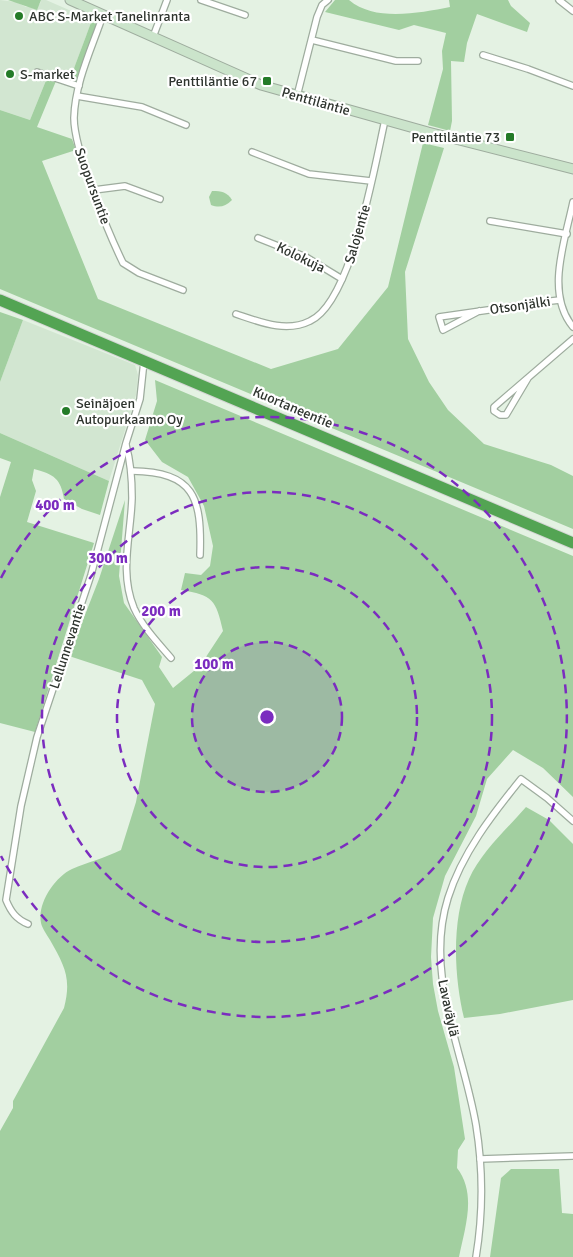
<svg xmlns="http://www.w3.org/2000/svg" width="573" height="1257" viewBox="0 0 573 1257" font-family="Signika,sans-serif">
<style>
.built{fill:#d2e6d1}
.green{fill:#a2cfa0}
.lines{fill:none;stroke-linecap:round;stroke-linejoin:round}
.street-casing{stroke:#9eac9e;stroke-width:8}
.secondary-casing{stroke:#9eac9e;stroke-width:11}
.highway-casing{stroke:#d5d6d5;stroke-width:13}
.street{stroke:#fff;stroke-width:5.5}
.secondary{stroke:#cbe4cb;stroke-width:9}
.highway{stroke:#53a453;stroke-width:11}
.ring{fill:none;stroke:#7b2cbf;stroke-width:2.5;stroke-dasharray:9 6}
.poi-dot{fill:#247b28;stroke:#fff;stroke-width:2}
.labels{text-anchor:middle;stroke-width:4.5;stroke-linejoin:round;paint-order:stroke}
.poi-label{font-size:14px;fill:#2e342e;stroke:#fff;text-anchor:start}
.street-label{font-size:14px;fill:#2e342e;stroke:#fff}
.centre{fill:#7b2cbf;stroke:#fff;stroke-width:2.5}
.ring-label{font-size:15px;text-anchor:middle;font-weight:bold;fill:#7b2cbf;stroke:#fff;stroke-width:4.5;stroke-linejoin:round;paint-order:stroke}
</style>
<rect width="100%" height="100%" fill="#e4f2e3"/>
<g class="built">
<polygon points="0,0 16,2 26,7 40,4 41,0 46,0 92,20 70,79 49,73 30,120 0,110"/>
<polygon points="23,320 135,365 138,375 136,395 109,481 0,433 0,382"/>
</g>
<g class="green">
<polygon points="8,0 41,0 37,10"/>
<path d="M335,0H349C375,22 419,13 450,7L449,0H508L511,6L530,23L527,32L477,14L467,43L464,62L451,61L452,121L450,131L428,125L443,69L442,51L446,33L414,25L399,30L325,12Z"/>
<polygon points="92,20 98,22 77,82 70,79"/>
<polygon points="47,78 56,81 37,127 72,139 76,150 42,161 98,299 271,369 338,349 388,287 423,143 444,148 405,272 408,339 429,382 448,410 484,444 551,465 573,476 573,529 0,289 0,110 30,120"/>
<path d="M212,191C222,191 227,192 232,200C225,207 219,208 211,205L209,197Z"/>
<polygon points="0,312 23,320 0,382"/>
<path d="M155,380L573,556V797L543,768L513,750L487,779L476,816L445,876L433,918L431,957L433,984L438,1011L454,1067L465,1139L458,1150L457,1168C477,1194 465,1227 459,1257H0V1131L13,1108V1101L64,1008C72,978 64,965 50,940C47,935 42,928 41,923C37,903 55,877 72,869C88,862 105,858 121,850L136,802L155,704L142,680L69,656L99,579L125,500L119,576L124,603L162,657L159,667L173,688L200,666L223,631C216,600 213,595 181,590L185,573L201,575L210,566L213,546L204,506L188,477L162,462L145,440L157,401Z"/>
<path d="M0,433L109,481L100,515L82,509L64,499C61,479 54,474 34,469L32,480L36,491L27,522L94,543L35,732L0,723V497L11,462L0,458Z"/>
<path d="M526,807L549,820L573,844V1000L500,1014L464,1018C454,977 451,919 469,879C481,852 507,829 526,807Z"/>
<polygon points="511,1169 559,1169 562,1213 573,1214 573,1257 490,1257 501,1178"/>
</g>
<g class="lines">
<defs>
<g id="street">
<polyline points="201,0 245,15"/>
<polyline points="559,0 573,11"/>
<path d="M103,15C92,48 75,82 74,118C74,150 108,232 123,263L139,273L183,290"/>
<polyline points="153,37 167,0"/>
<polyline points="312,40 396,61 418,61"/>
<polyline points="483,55 528,69 573,86"/>
<polyline points="37,72 79,86"/>
<polyline points="77,96 142,107 186,125"/>
<polyline points="297,96 317,17 322,5 328,0"/>
<polyline points="252,152 309,174 371,181"/>
<polyline points="94,190 125,186 160,199"/>
<path d="M573,202C565,241 545,293 573,327"/>
<polyline points="490,221 567,234"/>
<polyline points="258,238 306,257 342,279"/>
<polyline points="479,311 443,330 439,317 551,301 560,300"/>
<path d="M236,314C260,322 286,333 310,321C352,302 375,164 385,120"/>
<polyline points="528,378 506,415 500,415 494,411 494,407 573,339"/>
<path d="M126,445C131,463 132,479 132,498C131,535 119,572 134,608C142,626 158,643 171,658"/>
<path d="M132,471C194,472 202,497 200,555"/>
<path d="M28,924C16,919 11,912 6,900L21,806L37,737L91,575L126,443L140,399L144,361"/>
<polyline points="480,1159 573,1156"/>
<path d="M476,1257C483,1214 483,1168 476,1125C463,1049 424,975 448,898C462,853 492,815 521,779L547,798L573,821"/>
</g>
<polyline id="secondary" points="70,0 261,85 428,132 573,169"/>
<polyline id="highway" points="0,300 573,543"/>
</defs>
<use href="#street" class="street-casing"/>
<use href="#secondary" class="secondary-casing"/>
<use href="#highway" class="highway-casing"/>
<use href="#street" class="street"/>
<use href="#secondary" class="secondary"/>
<use href="#highway" class="highway"/>
</g>
<circle cx="267" cy="717" r="75" fill="#7b2cbf" fill-opacity=".12"/>
<g class="ring">
<circle cx="267" cy="717" r="75"/>
<circle cx="267" cy="717" r="150"/>
<circle cx="267" cy="717" r="225"/>
<path d="M1 578A300 300 0 1 1 1 856"/>
</g>
<g class="poi-dot">
<circle cx="19" cy="16" r="5"/>
<circle cx="10" cy="74" r="5"/>
<rect x="262" y="76" width="10" height="10" rx="2.5"/>
<rect x="505" y="132" width="10" height="10" rx="2.5"/>
<circle cx="66" cy="411" r="5"/>
</g>
<g class="labels">
<g class="poi-label">
<text x="29" y="21">ABC S-Market Tanelinranta</text>
<text x="20" y="79">S-market</text>
<text x="257" y="86" text-anchor="end">Penttiläntie 67</text>
<text x="500" y="142" text-anchor="end">Penttiläntie 73</text>
<text x="76" y="408">Seinäjoen<tspan x="76" dy="16">Autopurkaamo Oy</tspan></text>
</g>
<g class="street-label">
<text transform="translate(316 101) rotate(16)" y="5">Penttiläntie</text>
<text transform="translate(93 186) rotate(70)" y="5">Suopursuntie</text>
<text transform="translate(357 234) rotate(-74)" y="5">Salojentie</text>
<text transform="translate(301 257) rotate(26)" y="5">Kolokuja</text>
<text transform="translate(520 305) rotate(-8)" y="5">Otsonjälki</text>
<text transform="translate(293 407) rotate(23)" y="5">Kuortaneentie</text>
<text transform="translate(67 646) rotate(-72)" y="5">Lellunnevantie</text>
<text transform="translate(449 1008) rotate(78)" y="5">Lavaväylä</text>
</g>
</g>
<circle cx="267" cy="717" r="8" class="centre"/>
<g class="ring-label">
<text x="55" y="510">400 m</text>
<text x="108" y="563">300 m</text>
<text x="161" y="616">200 m</text>
<text x="214" y="669">100 m</text>
</g>
</svg>
